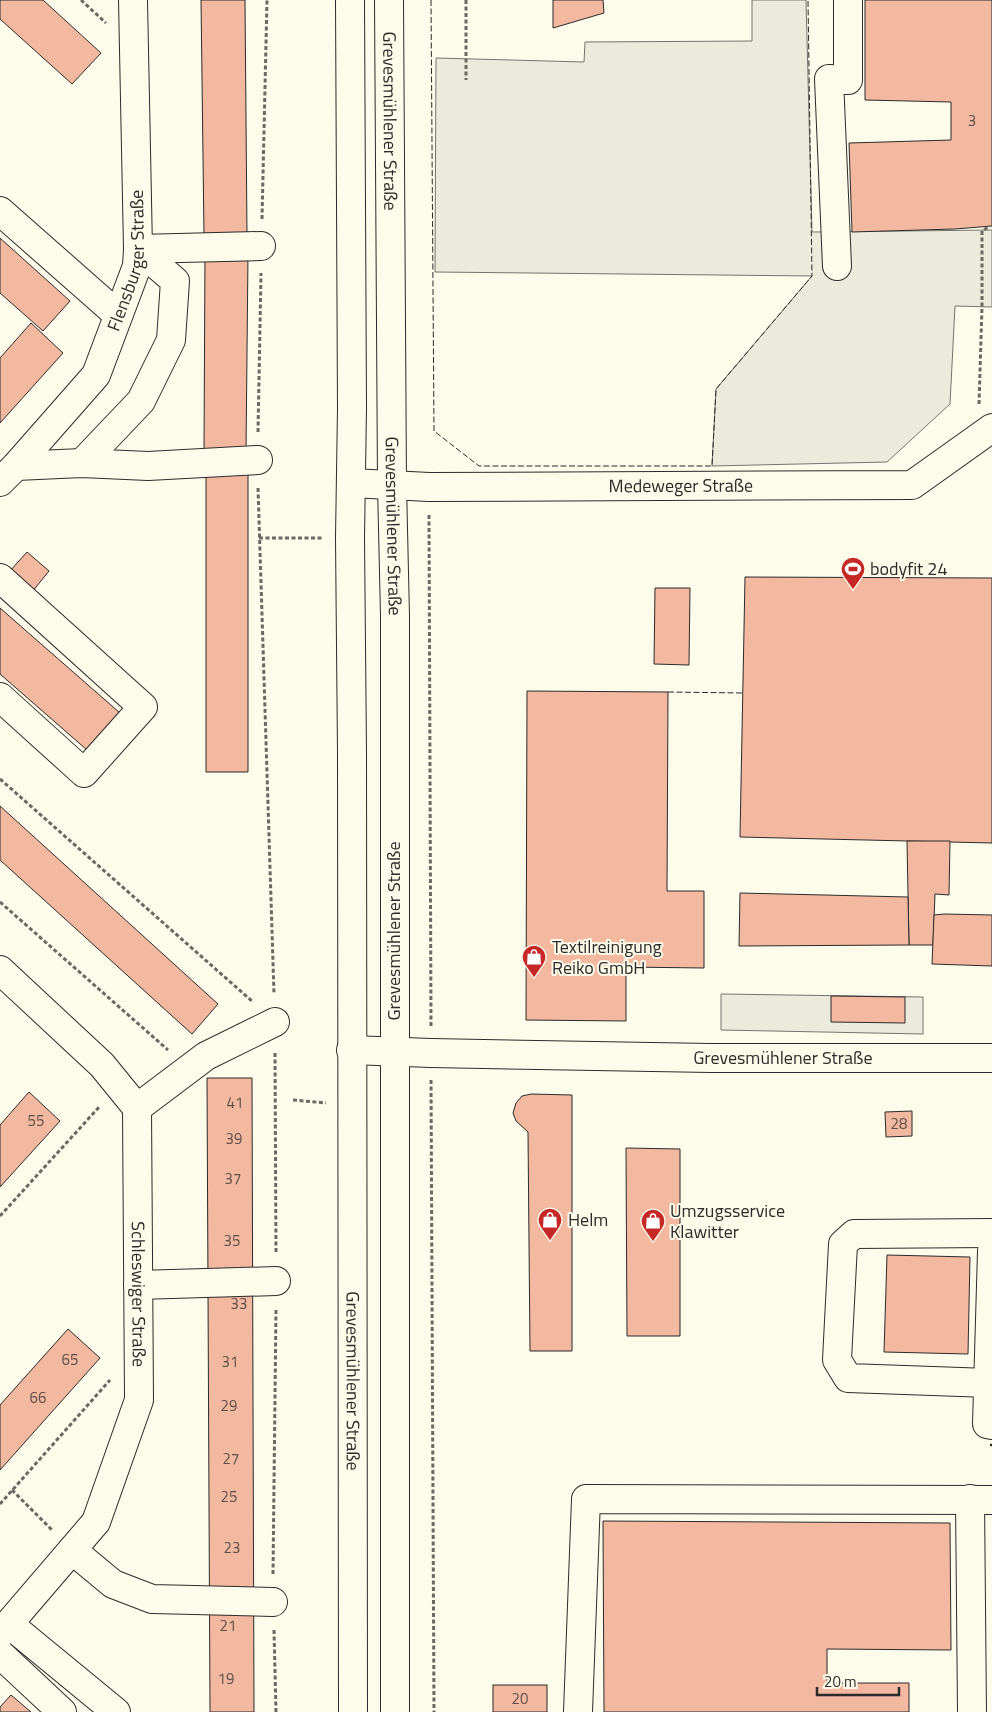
<svg xmlns="http://www.w3.org/2000/svg" width="992" height="1712" viewBox="0 0 992 1712" font-family="'Titillium Web',sans-serif">
<style>
.parking{fill:#eceadb;stroke:#74746e}
.building{fill:#f2b8a0;stroke:#2b2b2b}
.lines{fill:none;stroke-linecap:round;stroke-linejoin:round}
.minor-casing{stroke:#2b2b2b;stroke-width:30}
.path{stroke:#6a6964;stroke-width:3;stroke-dasharray:4 2.5;stroke-linecap:butt}
.minor{stroke:#fdfbea;stroke-width:28}
.fence{stroke:#2b2b2b;stroke-width:1;stroke-dasharray:6 2.5;stroke-linecap:butt}
.wall{stroke:#2b2b2b;stroke-width:2.5}
.labels{text-anchor:middle;stroke-width:4;stroke-linejoin:round;paint-order:stroke}
.number-label{font-size:15px;fill:#5d4e48}
.street-label{font-size:18px;fill:#2b2b2b;stroke:#fdfbea}
.poi-label{font-size:18px;fill:#2b2b2b;stroke:#fdfbea;text-anchor:start}
</style>
<rect width="100%" height="100%" fill="#fdfbea"/>
<g class="parking">
<polygon points="752,0 806,0 812,232 992,230 992,307 955,306 950,404 887,462 712,466 716,389 812,276 435,272 436,58 584,62 585,42 752,41"/>
<polygon points="721,994 923,997 923,1034 721,1030"/>
</g>
<g class="building">
<polygon points="0,0 43,0 101,53 72,84 0,19"/>
<polygon points="201,0 245,0 247,236 204,236"/>
<polygon points="553,0 603,0 604,13 553,28"/>
<polygon points="865,0 992,0 992,226 955,229 852,232 849,143 951,140 951,102 865,100"/>
<polygon points="0,238 70,301 43,331 0,293"/>
<polygon points="205,251 248,253 246,452 204,451"/>
<polygon points="31,323 63,353 0,423 0,358"/>
<polygon points="206,468 248,469 248,772 206,772"/>
<polygon points="27,552 49,571 32,592 9,572"/>
<polygon points="745,577 992,578 992,843 740,837"/>
<polygon points="655,588 690,588 689,665 654,664"/>
<polygon points="0,608 120,713 87,750 0,674"/>
<polygon points="527,691 668,692 667,891 704,891 704,968 626,967 626,1021 526,1020"/>
<polygon points="0,806 218,1004 192,1034 0,860"/>
<polygon points="907,841 950,841 949,895 935,894 933,945 909,945"/>
<polygon points="740,893 908,897 909,945 739,946"/>
<polygon points="944,914 992,915 992,966 932,964 934,915"/>
<polygon points="831,996 905,997 905,1023 831,1022"/>
<polygon points="207,1078 252,1078 254,1712 210,1712"/>
<polygon points="29,1092 60,1121 0,1187 0,1125"/>
<polygon points="531,1094 572,1095 572,1351 530,1351 528,1132 516,1121 513,1113 516,1103 522,1096"/>
<polygon points="912,1111 912,1136 886,1137 885,1112"/>
<polygon points="626,1148 680,1149 680,1336 627,1336"/>
<polygon points="887,1255 970,1257 968,1354 884,1352"/>
<polygon points="68,1329 100,1358 0,1470 0,1405"/>
<polygon points="603,1521 950,1523 951,1650 827,1649 827,1683 909,1683 909,1712 604,1712"/>
<rect x="493" y="1685" width="54" height="27"/>
<polygon points="11,1695 31,1712 0,1712 0,1707"/>
</g>
<g class="lines">
<defs>
<g id="minor">
<path id="s1" d="M350,0L352,408L350,538L352,753L353,1712"/>
<path id="s2" d="M389,0L392,485L395,616V1712"/>
<polyline points="0,211 118,315"/>
<polyline points="837,266 829,79 848,80 848,0"/>
<polyline points="82,463 141,401 171,340 175,281 138,249 261,246"/>
<polyline points="16,466 82,463 148,466 258,460"/>
<path id="s3" d="M0,482L16,466L96,375L137,266L138,249L133,0"/>
<path id="s4" d="M351,483L429,487L912,485L992,428"/>
<polyline points="0,578 143,707 84,773 0,697"/>
<path id="s5" d="M0,970L102,1065L137,1108L139,1400L96,1522L0,1634"/>
<path id="s6" d="M351,1050L431,1053L710,1058H992"/>
<polyline points="137,1108 206,1056 275,1022"/>
<polyline points="992,1251 987,1424 992,1425"/>
<polyline points="138,1285 276,1281"/>
<polyline points="989,1383 848,1378 837,1360 843,1244 854,1234 992,1233"/>
<polyline points="970,1499 972,1712"/>
<polyline points="72,1550 113,1584 152,1599 273,1602"/>
<polyline points="9,1624 116,1712"/>
<polyline points="0,1654 62,1712"/>
<polyline points="578,1712 586,1499 992,1500"/>
</g>
</defs>
<use href="#minor" class="minor-casing"/>
<g class="path">
<polyline points="81,0 106,23"/>
<polyline points="466,0 466,80"/>
<polyline points="262,219 267,0"/>
<polyline points="979,404 982,306 982,231 990,226"/>
<polyline points="258,432 261,273"/>
<polyline points="258,488 274,994"/>
<polyline points="429,515 431,1026"/>
<polyline points="259,538 324,538"/>
<polyline points="0,779 253,1002"/>
<polyline points="0,902 168,1050"/>
<polyline points="275,1053 276,1254"/>
<polyline points="431,1080 434,1712"/>
<polyline points="293,1100 326,1103"/>
<polyline points="0,1216 100,1106"/>
<polyline points="12,1490 52,1530"/>
<polyline points="0,1504 110,1380"/>
<polyline points="273,1574 276,1308"/>
<polyline points="274,1630 276,1712"/>
</g>
<use href="#minor" class="minor"/>
<g class="fence">
<polyline points="431,0 434,431 479,466 712,466 716,389 812,276 808,0"/>
<polyline points="668,692 743,693"/>
</g>
<polyline class="wall" points="991,1445 992,1445"/>
</g>
<defs>
<symbol id="stadium-pin" viewBox="-11 -11 22 30"><path d="M0 17L-7.5 6A9.5 9.5 0 1 1 7.5 6Z" fill="#c62828" stroke="#fdfbea"/><path d="M0-5a6.5 5 0 1 0 0 10a6.5 5 0 1 0 0-10ZM-3.5-1.8h7v3.6h-7Z" fill="#fff"/></symbol>
<symbol id="shop-pin" viewBox="-11 -11 22 30"><path d="M0 17L-7.5 6A9.5 9.5 0 1 1 7.5 6Z" fill="#c62828" stroke="#fdfbea"/><path d="M-5-2.5h2.3a2.7 3.5 0 0 1 5.4 0H5L5.5 6h-11ZM-1.5-2.5h3a1.5 2.3 0 0 0-3 0Z" fill="#fff"/></symbol>
</defs>
<g fill-rule="evenodd">
<use href="#stadium-pin" x="839" y="555" width="28" height="38"/>
<use href="#shop-pin" x="520" y="943" width="28" height="38"/>
<use href="#shop-pin" x="536" y="1206" width="28" height="38"/>
<use href="#shop-pin" x="639" y="1207" width="28" height="38"/>
</g>
<g class="labels">
<g class="number-label">
<text x="972" y="126">3</text>
<text x="235" y="1108">41</text>
<text x="36" y="1126">55</text>
<text x="899" y="1129">28</text>
<text x="234" y="1144">39</text>
<text x="233" y="1184">37</text>
<text x="232" y="1246">35</text>
<text x="239" y="1309">33</text>
<text x="70" y="1365">65</text>
<text x="230" y="1367">31</text>
<text x="38" y="1403">66</text>
<text x="229" y="1411">29</text>
<text x="231" y="1464">27</text>
<text x="229" y="1502">25</text>
<text x="232" y="1553">23</text>
<text x="228" y="1631">21</text>
<text x="226" y="1684">19</text>
<text x="520" y="1704">20</text>
</g>
<g class="street-label">
<text dy="6" stroke="none"><textPath href="#s2" startOffset="121">Grevesmühlener Straße</textPath></text>
<text dy="6" stroke="none"><textPath href="#s3" startOffset="264">Flensburger Straße</textPath></text>
<text dy="6" stroke="none"><textPath href="#s4" startOffset="330">Medeweger Straße</textPath></text>
<text dy="6" stroke="none"><textPath href="#s2" startOffset="526">Grevesmühlener Straße</textPath></text>
<text transform="translate(394 931) rotate(-90)" y="6">Grevesmühlener Straße</text>
<text dy="6" stroke="none"><textPath href="#s6" startOffset="432">Grevesmühlener Straße</textPath></text>
<text dy="6" stroke="none"><textPath href="#s5" startOffset="381">Schleswiger Straße</textPath></text>
<text dy="6" stroke="none"><textPath href="#s1" startOffset="1381">Grevesmühlener Straße</textPath></text>
</g>
<g class="poi-label">
<text x="870" y="575">bodyfit 24</text>
<text x="552" y="953">Textilreinigung<tspan x="552" dy="21">Reiko GmbH</tspan></text>
<text x="670" y="1217">Umzugsservice<tspan x="670" dy="21">Klawitter</tspan></text>
<text x="568" y="1226">Helm</text>
</g>
</g>
<path d="M817 1687v8h82v-8" fill="none" stroke="#2b2b2b" stroke-width="2.5"/>
<text x="824" y="1687" font-size="15" fill="#2b2b2b" stroke="#fdfbea" stroke-width="4" paint-order="stroke">20 m</text>
</svg>
